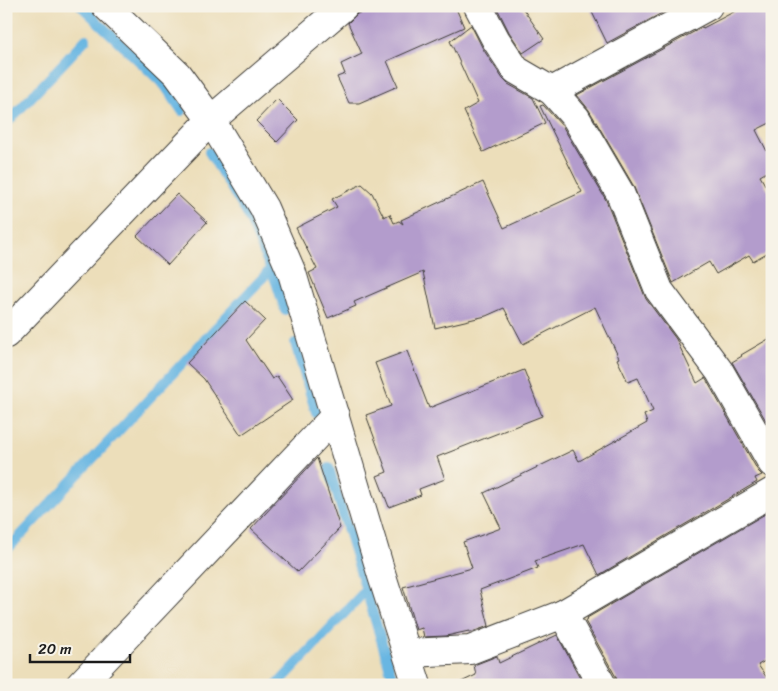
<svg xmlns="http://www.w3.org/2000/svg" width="778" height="691" viewBox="0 0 778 691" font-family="Sriracha,sans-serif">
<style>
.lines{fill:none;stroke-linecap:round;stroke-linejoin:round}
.stream{stroke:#68b6e2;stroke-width:10}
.building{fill:#b39ccc}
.minor-casing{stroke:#3b3934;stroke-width:30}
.minor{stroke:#fff;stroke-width:28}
</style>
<rect width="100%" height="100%" fill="#f7f3e8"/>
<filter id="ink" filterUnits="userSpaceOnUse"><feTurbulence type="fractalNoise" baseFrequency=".02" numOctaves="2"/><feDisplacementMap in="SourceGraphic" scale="10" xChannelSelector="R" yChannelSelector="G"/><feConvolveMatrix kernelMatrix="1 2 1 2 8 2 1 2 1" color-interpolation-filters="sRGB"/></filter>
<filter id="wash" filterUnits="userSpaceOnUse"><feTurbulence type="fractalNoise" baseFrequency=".0096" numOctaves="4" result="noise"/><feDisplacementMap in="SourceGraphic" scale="20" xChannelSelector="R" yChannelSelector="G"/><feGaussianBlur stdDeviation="1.12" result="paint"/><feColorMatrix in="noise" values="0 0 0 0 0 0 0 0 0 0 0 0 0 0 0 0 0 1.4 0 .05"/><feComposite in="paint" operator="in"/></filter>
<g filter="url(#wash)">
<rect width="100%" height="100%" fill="#ecdeba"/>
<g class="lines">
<g class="stream">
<polyline points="81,6 165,86 182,111"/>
<polyline points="6,124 86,39"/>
<polyline points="209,152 249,217 276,282 285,310"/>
<polyline points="295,343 316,413"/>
<polyline points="329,468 392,676"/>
<polyline points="6,551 271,269"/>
<polyline points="277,685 366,590"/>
</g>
</g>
<g id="blocks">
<g class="building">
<polygon points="375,6 455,6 464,27 387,61 398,86 359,103 349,103 337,77 345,74 341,64 362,54 348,23 357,14"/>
<polygon points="496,6 521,6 544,39 523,53 509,32"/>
<polygon points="589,6 670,6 671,8 607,43"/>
<polygon points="745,6 772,6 772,122 756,130 772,161 772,169 760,176 772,197 772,250 753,261 749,255 716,274 709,262 673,283 633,185 589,110 577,95 703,27 703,28"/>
<polygon points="471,25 483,49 503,79 508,84 533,98 545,123 483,152 464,111 478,103 450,41"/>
<polygon points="277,99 298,120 277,142 256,121"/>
<polygon points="543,105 563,127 606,200 646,299 676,339 697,383 705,378 707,381 758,471 762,475 755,478 757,482 599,575 584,544 535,561 538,568 480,590 489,626 469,633 469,631 446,636 424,637 422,628 416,630 403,587 472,568 463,542 501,528 484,493 573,450 579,461 647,423 644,415 653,411 638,378 628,382 617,359 619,358 595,307 523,344 504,308 486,316 435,328 423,272 354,302 356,306 328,318 309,273 317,269 296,228 337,207 332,199 362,184 372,193 384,217 390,214 394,223 399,221 403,224 401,220 483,182 504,228 582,192 540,106"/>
<polygon points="177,194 207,222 168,265 137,236"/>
<polygon points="245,301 265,320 246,340 272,379 277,376 293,400 241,435 204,379 187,363"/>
<polygon points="772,337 772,431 732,362 742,356 741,355"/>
<polygon points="407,351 429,408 524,370 542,416 437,457 445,479 419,489 421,495 389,507 377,476 387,472 366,415 391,406 375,363"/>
<polygon points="317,458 340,528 298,572 251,529"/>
<polygon points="772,510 772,657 758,665 772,685 618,685 616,677 585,621 588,619 587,618"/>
<polygon points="557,635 584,685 455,685 476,675 474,665 497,656 499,663"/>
</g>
</g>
</g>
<g filter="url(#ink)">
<use href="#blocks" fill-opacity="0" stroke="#3b3934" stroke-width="1"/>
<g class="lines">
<defs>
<g id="minor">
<polyline points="106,6 177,74 211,120 264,208 292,273 382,576 417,685"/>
<polyline points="478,6 496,40 516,70 552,91 576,118 620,193 659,290 720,372 772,463"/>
<polyline points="552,91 708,6"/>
<polyline points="6,334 211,120 344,6"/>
<polyline points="563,614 602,685"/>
<polyline points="408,653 470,650 563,614 772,492"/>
<polyline points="80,685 335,416"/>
</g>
</defs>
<use href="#minor" class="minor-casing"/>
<use href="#minor" class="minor"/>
</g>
</g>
<rect width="778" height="691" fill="none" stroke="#f7f3e8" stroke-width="25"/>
<path d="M30 654v8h100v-8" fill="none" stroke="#1c1c1c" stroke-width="2.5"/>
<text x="38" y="654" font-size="15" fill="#1c1c1c" stroke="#f7f3e8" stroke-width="4" paint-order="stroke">20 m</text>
</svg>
